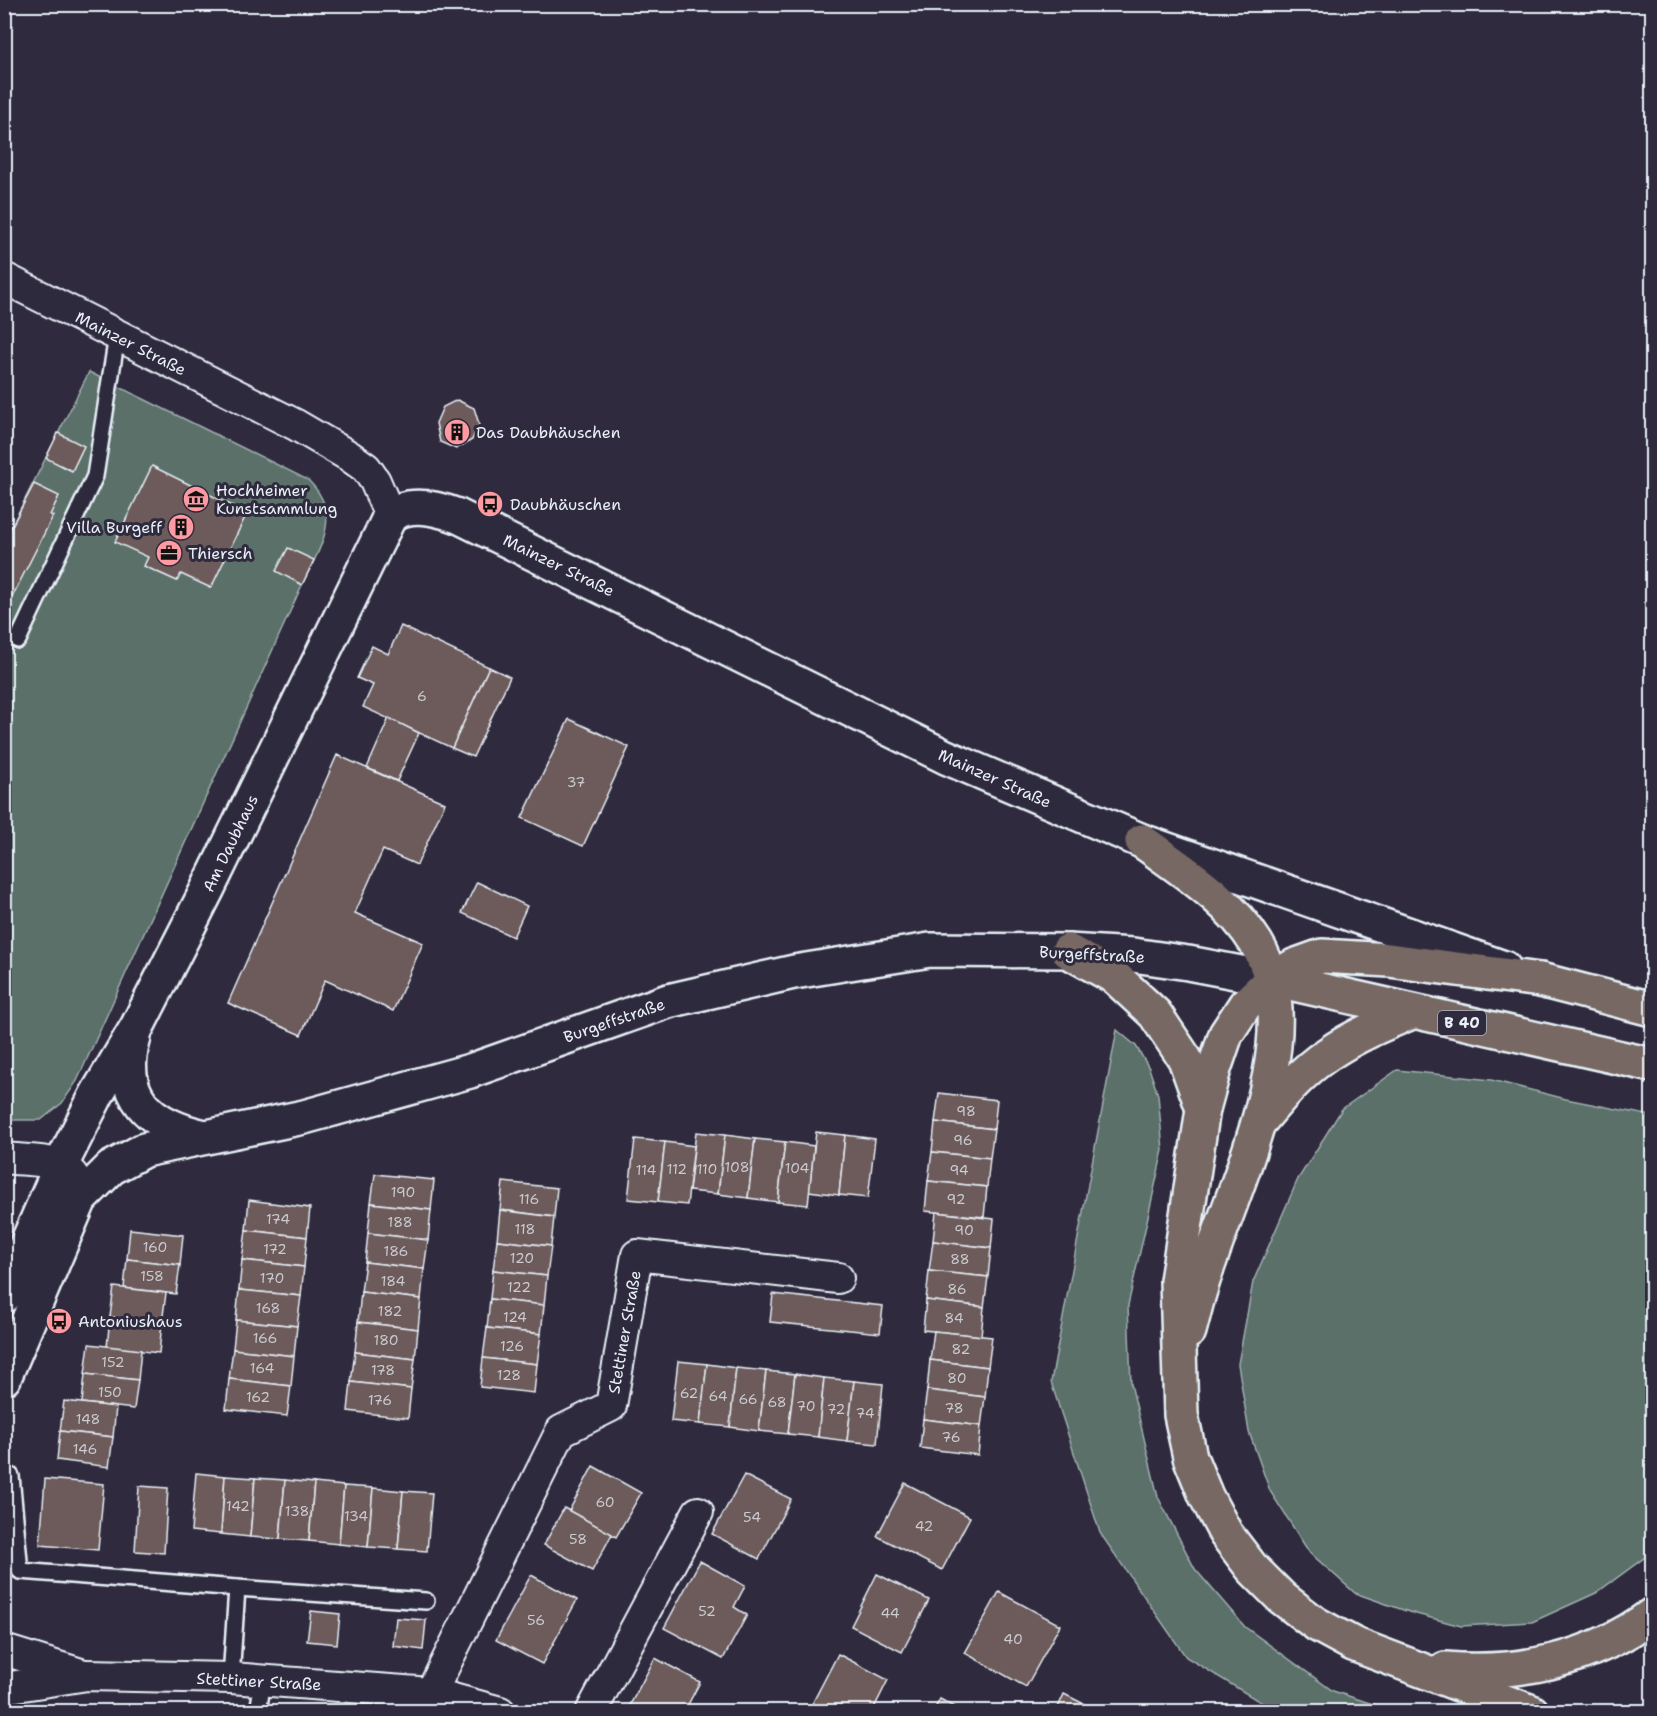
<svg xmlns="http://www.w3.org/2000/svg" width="1657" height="1716" viewBox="0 0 1657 1716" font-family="'Shantell Sans',sans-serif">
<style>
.green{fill:#5a6f69;stroke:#a1b0b0;stroke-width:1.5}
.building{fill:#6d5a5a;stroke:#e8f1f8;stroke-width:1.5}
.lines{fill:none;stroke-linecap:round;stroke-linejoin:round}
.service-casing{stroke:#e8f1f8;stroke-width:20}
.minor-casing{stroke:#e8f1f8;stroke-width:34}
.secondary-casing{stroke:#e8f1f8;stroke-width:38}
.primary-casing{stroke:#e8f1f8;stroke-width:38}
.motorway-casing{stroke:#e8f1f8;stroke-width:38}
.service{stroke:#2f2a3d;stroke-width:15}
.minor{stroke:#2f2a3d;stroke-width:30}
.secondary{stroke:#2f2a3d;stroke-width:33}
.primary{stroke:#776864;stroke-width:33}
.motorway{stroke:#776864;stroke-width:33}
.labels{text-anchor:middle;stroke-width:6;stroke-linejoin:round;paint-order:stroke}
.number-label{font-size:14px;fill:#c9cbd0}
.shield{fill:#2f2a3d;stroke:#b0b5c0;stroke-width:1.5}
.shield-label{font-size:15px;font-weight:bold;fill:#e8f1f8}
.street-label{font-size:16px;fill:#e8f1f8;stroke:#2f2a3d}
.poi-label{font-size:16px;fill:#e8f1f8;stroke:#2f2a3d;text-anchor:start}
</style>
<rect width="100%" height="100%" fill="#2f2a3d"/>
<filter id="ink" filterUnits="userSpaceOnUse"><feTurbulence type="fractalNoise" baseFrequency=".0167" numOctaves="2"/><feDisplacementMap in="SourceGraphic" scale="12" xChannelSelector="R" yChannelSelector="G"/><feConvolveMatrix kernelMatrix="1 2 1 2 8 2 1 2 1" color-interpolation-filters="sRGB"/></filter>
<g filter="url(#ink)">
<g class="green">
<path d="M89,372L308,480C344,515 320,547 302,585L77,1081L62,1103L41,1120H5L4,541Z"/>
<polygon points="1117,1030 1136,1046 1149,1068 1158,1095 1163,1150 1128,1305 1131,1384 1158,1497 1195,1569 1245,1627 1333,1691 1394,1711 1275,1711 1186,1657 1100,1533 1051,1382"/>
<polygon points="1397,1070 1491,1080 1566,1099 1652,1116 1652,1552 1596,1593 1532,1622 1461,1626 1409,1612 1355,1593 1309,1552 1270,1491 1249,1432 1238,1364 1253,1282 1298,1179 1342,1109"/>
</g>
<g class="building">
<polygon points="457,400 474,408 479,424 472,440 456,449 440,442 436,423 443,407"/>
<polygon points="58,433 84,446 72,471 46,458"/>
<polygon points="152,466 247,513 211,588 181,574 177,581 144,566 148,557 115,542"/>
<polygon points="34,484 59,496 50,515 53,516 4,613 4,541"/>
<polygon points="288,548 314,560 302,585 276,571"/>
<polygon points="401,626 489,667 452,748 363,707 373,685 357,678 372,646 388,654"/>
<polygon points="489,667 510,677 473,757 452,748"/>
<polygon points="389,718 419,733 397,781 367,768"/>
<polygon points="569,719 629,747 583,846 522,818"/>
<polygon points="337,755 445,803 417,865 383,850 355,913 423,943 393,1011 325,980 301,1035 228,1003"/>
<polygon points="477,882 527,906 513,937 462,913"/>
<polygon points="939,1093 997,1100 994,1129 935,1122"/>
<polygon points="935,1122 994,1129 990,1158 932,1152"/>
<polygon points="696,1132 725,1135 718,1194 689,1191"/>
<polygon points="816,1132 845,1135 839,1195 809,1191"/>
<polygon points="725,1135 755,1139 748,1198 718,1194"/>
<polygon points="845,1135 875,1139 868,1198 839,1195"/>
<polygon points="635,1139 665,1142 658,1202 628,1199"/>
<polygon points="755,1139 785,1142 778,1202 748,1198"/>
<polygon points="665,1142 694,1146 687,1205 658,1202"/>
<polygon points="785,1142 814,1146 808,1205 778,1202"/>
<polygon points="932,1152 990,1158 987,1187 928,1181"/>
<polygon points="375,1174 434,1180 431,1210 371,1203"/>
<polygon points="928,1181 987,1187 984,1217 925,1211"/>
<polygon points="503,1182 557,1188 554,1217 500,1210"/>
<polygon points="249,1200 310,1208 307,1237 246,1230"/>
<polygon points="371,1203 431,1210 428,1240 368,1233"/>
<polygon points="500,1210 554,1217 551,1246 497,1240"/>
<polygon points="936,1212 994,1219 991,1248 933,1241"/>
<polygon points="130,1229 183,1235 180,1265 127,1259"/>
<polygon points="246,1230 307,1237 304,1267 242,1260"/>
<polygon points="368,1233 428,1240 424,1269 365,1262"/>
<polygon points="497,1240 551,1246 547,1276 493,1270"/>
<polygon points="933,1241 991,1248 988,1277 929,1271"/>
<polygon points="127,1259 180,1265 176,1294 124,1288"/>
<polygon points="242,1260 304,1267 301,1296 239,1290"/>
<polygon points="365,1262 424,1269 421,1299 361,1292"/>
<polygon points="493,1270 547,1276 544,1305 490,1299"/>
<polygon points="929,1271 988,1277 984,1307 926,1300"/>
<polygon points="114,1287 166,1293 162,1323 110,1317"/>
<polygon points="239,1290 301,1296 297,1326 236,1320"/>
<polygon points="361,1292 421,1299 418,1329 358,1322"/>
<polygon points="773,1294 883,1306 880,1333 770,1322"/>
<polygon points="490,1299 544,1305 541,1334 487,1328"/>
<polygon points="926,1300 984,1307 981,1336 923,1330"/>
<polygon points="110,1317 162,1323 159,1353 107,1347"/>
<polygon points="236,1320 297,1326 294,1356 233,1349"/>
<polygon points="358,1322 418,1329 415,1359 355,1352"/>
<polygon points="487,1328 541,1334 537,1364 483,1358"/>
<polygon points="934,1331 992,1337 988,1367 930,1360"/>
<polygon points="89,1344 141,1350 138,1380 85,1374"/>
<polygon points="233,1349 294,1356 291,1386 229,1379"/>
<polygon points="355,1352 415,1359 411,1389 351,1382"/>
<polygon points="483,1358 537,1364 534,1393 480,1387"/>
<polygon points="930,1360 988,1367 985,1397 927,1390"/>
<polygon points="678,1361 707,1364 700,1424 671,1421"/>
<polygon points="707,1364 736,1368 730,1427 700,1424"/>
<polygon points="736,1368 766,1371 759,1431 730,1427"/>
<polygon points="766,1371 795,1374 788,1434 759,1431"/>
<polygon points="85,1374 138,1380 134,1409 82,1403"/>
<polygon points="795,1374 824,1378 818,1437 788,1434"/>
<polygon points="824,1378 854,1381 847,1441 818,1437"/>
<polygon points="229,1379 291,1386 287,1416 226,1409"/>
<polygon points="854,1381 883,1384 877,1444 847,1441"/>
<polygon points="351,1382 411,1389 408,1418 348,1411"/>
<polygon points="927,1390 985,1397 981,1426 923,1419"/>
<polygon points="64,1401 116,1407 113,1437 60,1431"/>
<polygon points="923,1419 981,1426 978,1455 920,1448"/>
<polygon points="60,1431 113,1437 109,1467 57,1460"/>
<polygon points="593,1466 641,1493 616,1537 569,1511"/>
<polygon points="196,1473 225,1476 221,1534 191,1531"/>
<polygon points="744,1475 791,1499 759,1559 712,1534"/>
<polygon points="225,1476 255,1478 250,1537 221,1534"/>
<polygon points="255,1478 285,1480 280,1539 250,1537"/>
<polygon points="45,1479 104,1484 98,1550 40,1545"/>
<polygon points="285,1480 314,1483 309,1541 280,1539"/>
<polygon points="314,1483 344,1486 339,1544 309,1541"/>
<polygon points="905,1483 970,1517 942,1570 877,1536"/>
<polygon points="139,1486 168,1488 164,1553 135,1551"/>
<polygon points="344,1486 373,1488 368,1547 339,1544"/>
<polygon points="373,1488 403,1491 398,1549 368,1547"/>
<polygon points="403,1491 432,1493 427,1551 398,1549"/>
<polygon points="564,1508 612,1534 592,1571 544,1545"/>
<polygon points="700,1561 745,1586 734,1607 747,1615 723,1659 664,1628"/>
<polygon points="877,1574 929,1600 902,1652 851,1626"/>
<polygon points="531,1575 577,1600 542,1664 496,1640"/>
<polygon points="999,1592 1060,1625 1026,1687 965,1653"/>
<polygon points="311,1611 340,1614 337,1644 307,1641"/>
<polygon points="396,1618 426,1620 423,1650 393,1646"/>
<polygon points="838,1654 888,1680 872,1712 821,1712 811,1706"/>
<polygon points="655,1658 700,1682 684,1712 642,1712 630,1705"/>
<polygon points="1064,1694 1100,1712 1056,1712"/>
<polygon points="940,1699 964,1712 933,1712"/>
</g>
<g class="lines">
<defs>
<g id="service">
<polyline points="18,640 95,476 117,336"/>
<polyline points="11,1476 20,1571 237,1588"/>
<polyline points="231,1678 237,1588 426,1601"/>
<polyline points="258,1712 263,1680"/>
<polyline points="419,1712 421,1692"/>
</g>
<g id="minor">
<polyline points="4,278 296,425 349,456 366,468 375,481 390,516"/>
<path d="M4,1158C38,1162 78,1155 80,1199"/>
<polyline points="4,1650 81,1674"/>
<polyline points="4,1688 87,1675 231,1678 431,1693 500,1712"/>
<polyline points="431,1693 561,1431 611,1406 637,1255 838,1278"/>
<polyline points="591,1712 698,1512"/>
</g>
<g id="secondary">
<path d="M134,1037C117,1096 149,1125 205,1137"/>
<path d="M4,1296L61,1165L97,1094L137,1027L207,890L390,516C409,501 437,508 458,516L946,757L1142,841L1504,968"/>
<polyline points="4,1378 80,1199 111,1168 144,1150 304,1117 470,1071 668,1001 794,972 930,950 1068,951 1133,955 1188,963 1272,979"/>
</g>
<g id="primary">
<polyline points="1272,979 1652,1065"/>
<polyline points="1540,980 1652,1009"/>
</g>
<g id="motorway">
<path d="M1142,841C1183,871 1229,899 1256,943C1313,1035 1229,1194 1201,1287C1196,1302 1193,1317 1189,1331"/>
<polyline points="1068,951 1115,977 1155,1014 1185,1059 1203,1109"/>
<path d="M1261,1120C1281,1096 1301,1072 1328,1054C1354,1036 1383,1024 1412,1012"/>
<path d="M1445,1669C1518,1675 1592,1660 1652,1615"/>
<polyline points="1532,1712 1353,1644 1316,1624 1282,1598 1252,1568 1226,1534 1206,1496 1190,1457 1181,1415 1177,1281 1203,1109 1214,1069 1226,1034 1245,1005 1272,979 1294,966 1322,956 1389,960 1540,980"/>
</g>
</defs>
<use href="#service" class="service-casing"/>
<use href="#minor" class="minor-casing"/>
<use href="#secondary" class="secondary-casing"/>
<use href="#primary" class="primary-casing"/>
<use href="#motorway" class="motorway-casing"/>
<use href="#service" class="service"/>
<use href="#minor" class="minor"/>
<use href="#secondary" class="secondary"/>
<use href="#primary" class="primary"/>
<use href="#motorway" class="motorway"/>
</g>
</g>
<defs>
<symbol id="building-disc" viewBox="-11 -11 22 22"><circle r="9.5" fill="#ff9aa2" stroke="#2f2a3d"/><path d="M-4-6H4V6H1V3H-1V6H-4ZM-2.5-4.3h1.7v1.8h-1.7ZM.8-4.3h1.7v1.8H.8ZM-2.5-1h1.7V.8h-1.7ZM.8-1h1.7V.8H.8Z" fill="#111"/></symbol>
<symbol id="museum-disc" viewBox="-11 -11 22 22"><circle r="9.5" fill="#ff9aa2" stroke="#2f2a3d"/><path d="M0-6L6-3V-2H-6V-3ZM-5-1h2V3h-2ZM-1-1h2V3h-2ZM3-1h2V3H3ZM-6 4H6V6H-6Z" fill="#111"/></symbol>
<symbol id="bus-disc" viewBox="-11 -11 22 22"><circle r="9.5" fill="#ff9aa2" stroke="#2f2a3d"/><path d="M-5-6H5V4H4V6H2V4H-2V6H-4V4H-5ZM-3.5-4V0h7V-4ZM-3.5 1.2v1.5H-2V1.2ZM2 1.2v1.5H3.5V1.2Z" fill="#111"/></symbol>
<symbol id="office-disc" viewBox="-11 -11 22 22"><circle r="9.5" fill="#ff9aa2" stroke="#2f2a3d"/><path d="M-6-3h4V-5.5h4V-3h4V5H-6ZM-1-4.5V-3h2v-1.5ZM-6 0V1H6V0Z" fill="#111"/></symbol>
</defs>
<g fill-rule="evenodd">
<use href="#building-disc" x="442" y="417" width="30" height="30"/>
<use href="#museum-disc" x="181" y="484" width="30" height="30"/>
<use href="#bus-disc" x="475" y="489" width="30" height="30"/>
<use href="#building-disc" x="166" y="512" width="30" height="30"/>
<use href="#office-disc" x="154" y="538" width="30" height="30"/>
<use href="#bus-disc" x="44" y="1306" width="30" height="30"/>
</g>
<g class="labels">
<g class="number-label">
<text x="422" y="701">6</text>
<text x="576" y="787">37</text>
<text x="966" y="1116">98</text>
<text x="963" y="1145">96</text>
<text x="737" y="1172">108</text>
<text x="797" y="1173">104</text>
<text x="677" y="1174">112</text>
<text x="707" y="1174">110</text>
<text x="646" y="1175">114</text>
<text x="959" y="1175">94</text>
<text x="403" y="1197">190</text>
<text x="529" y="1204">116</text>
<text x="956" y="1204">92</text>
<text x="278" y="1224">174</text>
<text x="400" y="1227">188</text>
<text x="525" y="1234">118</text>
<text x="964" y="1235">90</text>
<text x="155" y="1252">160</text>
<text x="275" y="1254">172</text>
<text x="396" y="1256">186</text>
<text x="522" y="1263">120</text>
<text x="960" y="1264">88</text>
<text x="152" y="1281">158</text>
<text x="272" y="1283">170</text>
<text x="393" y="1286">184</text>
<text x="519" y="1292">122</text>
<text x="957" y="1294">86</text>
<text x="268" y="1313">168</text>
<text x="390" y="1316">182</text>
<text x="515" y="1322">124</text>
<text x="954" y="1323">84</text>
<text x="265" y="1343">166</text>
<text x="386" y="1345">180</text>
<text x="512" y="1351">126</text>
<text x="961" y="1354">82</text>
<text x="113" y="1367">152</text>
<text x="262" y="1373">164</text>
<text x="383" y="1375">178</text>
<text x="509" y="1380">128</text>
<text x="957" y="1383">80</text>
<text x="110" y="1397">150</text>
<text x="689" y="1398">62</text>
<text x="718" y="1401">64</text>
<text x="258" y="1402">162</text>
<text x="748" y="1404">66</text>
<text x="380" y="1405">176</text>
<text x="777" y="1407">68</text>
<text x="806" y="1411">70</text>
<text x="954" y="1413">78</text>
<text x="836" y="1414">72</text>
<text x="865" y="1418">74</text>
<text x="88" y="1424">148</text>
<text x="951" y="1442">76</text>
<text x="85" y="1454">146</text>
<text x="605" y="1507">60</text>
<text x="238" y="1511">142</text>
<text x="297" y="1516">138</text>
<text x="356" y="1521">134</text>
<text x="752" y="1522">54</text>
<text x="924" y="1531">42</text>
<text x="578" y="1544">58</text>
<text x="707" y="1616">52</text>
<text x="890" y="1618">44</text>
<text x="536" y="1625">56</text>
<text x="1013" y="1644">40</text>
</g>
<rect class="shield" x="1438" y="1011" width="48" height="24" rx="4.5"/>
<g class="shield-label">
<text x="1462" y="1028">B 40</text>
</g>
<g class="street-label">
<text transform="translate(131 343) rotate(27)" y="6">Mainzer Straße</text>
<text transform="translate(559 565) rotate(26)" y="6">Mainzer Straße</text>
<text transform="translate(995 778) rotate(24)" y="6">Mainzer Straße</text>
<text transform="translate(230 843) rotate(-64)" y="6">Am Daubhaus</text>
<text transform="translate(1092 954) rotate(3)" y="6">Burgeffstraße</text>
<text transform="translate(614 1020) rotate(-19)" y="6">Burgeffstraße</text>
<text transform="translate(624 1332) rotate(-80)" y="6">Stettiner Straße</text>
<text transform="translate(259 1681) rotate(3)" y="6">Stettiner Straße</text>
</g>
<g class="poi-label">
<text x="476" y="438">Das Daubhäuschen</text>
<text x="216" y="496">Hochheimer<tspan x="216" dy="18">Kunstsammlung</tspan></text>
<text x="510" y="510">Daubhäuschen</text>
<text x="162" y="533" text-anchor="end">Villa Burgeff</text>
<text x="188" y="559">Thiersch</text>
<text x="78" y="1327">Antoniushaus</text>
</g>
</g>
<rect width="1657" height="1716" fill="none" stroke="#2f2a3d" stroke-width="24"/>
<rect x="12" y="12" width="1633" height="1692" fill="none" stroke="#e8f1f8" stroke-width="2" filter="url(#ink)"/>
</svg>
